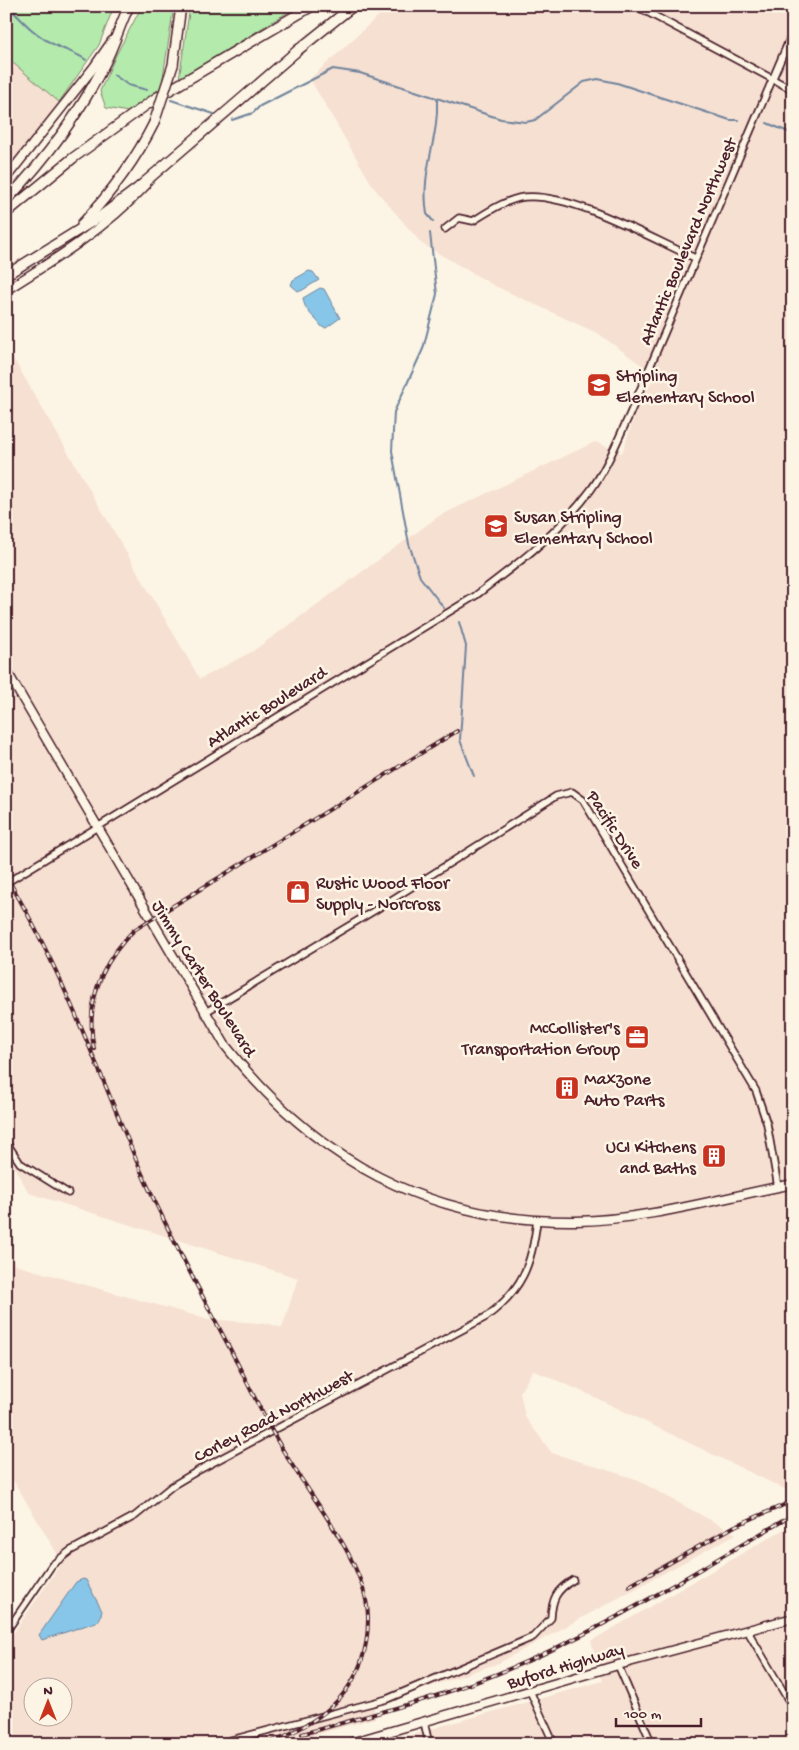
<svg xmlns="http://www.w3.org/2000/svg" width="799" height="1750" viewBox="0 0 799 1750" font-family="'Gochi Hand',sans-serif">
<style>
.built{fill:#f6e0d2;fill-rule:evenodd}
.green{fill:#b4eaac;stroke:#7f846c}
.water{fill:#87c6e8;stroke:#6f839c}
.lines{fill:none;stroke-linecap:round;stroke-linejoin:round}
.stream{stroke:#6f839c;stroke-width:2}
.minor-casing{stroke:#4a1f2b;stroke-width:9}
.major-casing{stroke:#4a1f2b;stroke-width:11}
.highway-casing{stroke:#4a1f2b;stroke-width:12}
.minor{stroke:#fcf5e5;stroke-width:5.5}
.major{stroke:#fcf5e5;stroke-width:8}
.highway{stroke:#fcf5e5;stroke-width:9}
.rail-casing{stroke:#4a1f2b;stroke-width:4}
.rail{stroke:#fcf5e5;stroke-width:2;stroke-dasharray:5.5;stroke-linecap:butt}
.highway-bridge-casing{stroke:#4a1f2b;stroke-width:12;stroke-linecap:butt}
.highway-bridge{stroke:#fcf5e5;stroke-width:9}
.labels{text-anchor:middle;stroke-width:5;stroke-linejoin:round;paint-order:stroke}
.street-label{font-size:18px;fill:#4a1f2b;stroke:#fcf5e5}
.poi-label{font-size:18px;fill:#4a1f2b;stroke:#fcf5e5;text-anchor:start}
</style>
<rect width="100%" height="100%" fill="#fcf5e5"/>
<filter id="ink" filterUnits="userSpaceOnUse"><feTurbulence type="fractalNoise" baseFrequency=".02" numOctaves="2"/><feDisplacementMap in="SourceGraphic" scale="10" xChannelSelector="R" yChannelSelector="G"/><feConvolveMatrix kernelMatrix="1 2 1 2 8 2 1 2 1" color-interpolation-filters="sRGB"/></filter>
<g filter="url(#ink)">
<g class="built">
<path d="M389,6H793V338L789,340L793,347V1493L590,1395L533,1370L520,1392L525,1417L552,1453L633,1478L736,1534L499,1663L374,1706L375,1718L283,1744H6V1644L62,1562L6,1468V1247L15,1265L207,1319L270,1324L282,1328L298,1278L29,1193L6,1152V346L200,679L253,651L439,516L595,442L622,453L636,412L655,375L599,334L495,286L422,244L374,188L310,79ZM32,1688H62V1718H32Z"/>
<polygon points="6,57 59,102 6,172"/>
<polygon points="793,1524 793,1744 377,1744 603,1681 591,1641"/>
</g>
<g class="green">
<polygon points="6,6 114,6 99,45 59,102 6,57"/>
<polygon points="142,6 174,6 161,90 128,112 106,108 100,91 116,55"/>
<polygon points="190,6 298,6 179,79"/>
</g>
<g class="water">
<polygon points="309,271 313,272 319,280 301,291 298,291 291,285 293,280"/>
<path d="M320,288L324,289L340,318L326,328L322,327C315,317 304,311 303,298Z"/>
<polygon points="83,1579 86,1580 102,1611 99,1621 42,1640 39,1635 76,1582"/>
</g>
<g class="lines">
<g class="stream">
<path d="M8,6C23,22 37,37 57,46C67,51 77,53 86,60"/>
<polyline points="114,75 128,85 147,90"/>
<polyline points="171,100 214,114"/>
<polyline points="232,120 253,113 260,106 333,69 360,73 501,119 526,122 535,120 584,82 598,79 617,83 730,120 738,120"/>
<polyline points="767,123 793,134"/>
<path d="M433,221L427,214C420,170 439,141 437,100"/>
<polyline points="430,233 437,294 423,349 394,412 392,451 409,544 420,577 444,608"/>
<polyline points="459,622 466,646 460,740 474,776"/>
</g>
<defs>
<g id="minor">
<polyline points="636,6 793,90"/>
<path d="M445,229L459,218L473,221C489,211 505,200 524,197C571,192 652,239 695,258"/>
<path d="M6,883L475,596C516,565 559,533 590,491C607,468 617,441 629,416L793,31"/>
<polyline points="204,1013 377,909 556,796 572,792 583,800 756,1091 767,1124 778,1187"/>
<polyline points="6,1142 20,1163 68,1193"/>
<polyline points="747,1630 793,1708"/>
<path d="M6,1632L52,1565L70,1551L135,1516L172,1486L199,1470L486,1317C522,1290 532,1265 537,1220"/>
<polyline points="618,1665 652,1744"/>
<polyline points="530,1691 554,1744"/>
<polyline points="424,1722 429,1744"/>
<path d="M216,1744L387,1699L533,1637L551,1618C552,1599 556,1590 573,1580"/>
</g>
<g id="major">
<polyline points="6,178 94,67 112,41"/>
<path d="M6,290C56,259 106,228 146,185"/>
<path d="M6,670L225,1045C315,1160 428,1223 576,1221C647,1220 724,1197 793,1184"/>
<polyline points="347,1744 618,1665 793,1618"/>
</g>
<g id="highway">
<polyline points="173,65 181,6"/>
<path d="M6,201C44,161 80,113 105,63C114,45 120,25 129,6"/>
<polyline points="6,213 73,158 156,98 312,6"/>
<path d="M82,224C111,193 135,161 154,123"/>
<polyline points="6,275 98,218 138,188 298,50 353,6"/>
</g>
</defs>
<use href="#minor" class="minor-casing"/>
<use href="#major" class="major-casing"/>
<use href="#highway" class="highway-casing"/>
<use href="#minor" class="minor"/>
<use href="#major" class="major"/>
<use href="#highway" class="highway"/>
<defs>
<g id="rail">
<path d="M6,876C61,968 98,1070 140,1169C166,1228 196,1284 226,1341C246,1379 264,1420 287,1457C314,1501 367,1565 368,1617C369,1687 325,1722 265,1744"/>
<path d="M94,1049C85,1002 101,963 134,930L457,731"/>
<polyline points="629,1586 735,1526 793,1501"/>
<path d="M302,1734C374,1714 447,1696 516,1666C612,1625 702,1567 793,1515"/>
</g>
</defs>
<use href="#rail" class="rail-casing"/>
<use href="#rail" class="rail"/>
<defs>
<polyline id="highway-bridge" points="154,123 173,65"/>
</defs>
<use href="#highway-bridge" class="highway-bridge-casing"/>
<use href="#highway-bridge" class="highway-bridge"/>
</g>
</g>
<defs>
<symbol id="school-square" viewBox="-11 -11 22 22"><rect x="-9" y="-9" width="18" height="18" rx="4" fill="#c8321e" stroke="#fcf5e5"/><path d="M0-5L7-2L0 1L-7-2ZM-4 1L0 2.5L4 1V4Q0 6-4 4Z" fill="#fff"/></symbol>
<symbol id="shop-square" viewBox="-11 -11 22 22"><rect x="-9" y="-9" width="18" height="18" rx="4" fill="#c8321e" stroke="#fcf5e5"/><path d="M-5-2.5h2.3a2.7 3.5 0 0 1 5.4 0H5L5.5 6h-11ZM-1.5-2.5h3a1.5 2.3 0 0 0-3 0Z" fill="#fff"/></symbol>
<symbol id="office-square" viewBox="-11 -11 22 22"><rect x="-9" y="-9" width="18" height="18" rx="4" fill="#c8321e" stroke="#fcf5e5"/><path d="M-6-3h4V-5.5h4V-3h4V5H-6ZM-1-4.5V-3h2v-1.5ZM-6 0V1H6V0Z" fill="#fff"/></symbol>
<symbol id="building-square" viewBox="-11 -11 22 22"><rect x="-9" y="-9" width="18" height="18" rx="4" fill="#c8321e" stroke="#fcf5e5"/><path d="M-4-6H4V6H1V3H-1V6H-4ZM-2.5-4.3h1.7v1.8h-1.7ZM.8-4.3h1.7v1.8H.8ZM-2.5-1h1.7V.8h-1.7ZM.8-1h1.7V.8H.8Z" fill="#fff"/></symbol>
</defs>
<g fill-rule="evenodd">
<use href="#school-square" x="585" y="371" width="28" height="28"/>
<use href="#school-square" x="482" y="512" width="28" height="28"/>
<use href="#shop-square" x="284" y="878" width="28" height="28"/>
<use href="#office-square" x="623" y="1023" width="28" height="28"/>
<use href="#building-square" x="553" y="1074" width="28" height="28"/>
<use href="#building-square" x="700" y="1142" width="28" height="28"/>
</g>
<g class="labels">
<g class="street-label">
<text transform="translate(687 241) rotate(-67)" y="6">Atlantic Boulevard Northwest</text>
<text transform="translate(266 706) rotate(-32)" y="6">Atlantic Boulevard</text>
<text transform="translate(616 829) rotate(57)" y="6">Pacific Drive</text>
<text transform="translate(205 978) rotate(58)" y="6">Jimmy Carter Boulevard</text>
<text transform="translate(273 1415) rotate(-28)" y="6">Corley Road Northwest</text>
<text transform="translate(565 1665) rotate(-17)" y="6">Buford Highway</text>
</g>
<g class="poi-label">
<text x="616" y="381">Stripling<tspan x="616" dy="21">Elementary School</tspan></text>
<text x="514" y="522">Susan Stripling<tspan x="514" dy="21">Elementary School</tspan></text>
<text x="316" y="888">Rustic Wood Floor<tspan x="316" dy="21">Supply - Norcross</tspan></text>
<text x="620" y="1033" text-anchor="end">McCollister's<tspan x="620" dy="21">Transportation Group</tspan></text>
<text x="584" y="1084">Maxzone<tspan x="584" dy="21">Auto Parts</tspan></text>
<text x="696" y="1152" text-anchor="end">UCI Kitchens<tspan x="696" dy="21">and Baths</tspan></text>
</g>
</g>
<rect width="799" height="1750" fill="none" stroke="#fcf5e5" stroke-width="25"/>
<rect x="12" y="12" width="774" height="1725" fill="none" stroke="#4a1f2b" stroke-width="2" filter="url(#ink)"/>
<g transform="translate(48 1702)"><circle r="24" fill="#fcf5e5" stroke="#b59f9b"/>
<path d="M0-4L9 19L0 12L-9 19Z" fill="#c8321e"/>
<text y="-8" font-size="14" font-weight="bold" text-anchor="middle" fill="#4a1f2b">N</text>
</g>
<path d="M616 1718v8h85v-8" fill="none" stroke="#4a1f2b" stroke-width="2.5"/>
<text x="624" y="1718" font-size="15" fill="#4a1f2b" stroke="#fcf5e5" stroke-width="4" paint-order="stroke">100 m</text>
</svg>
